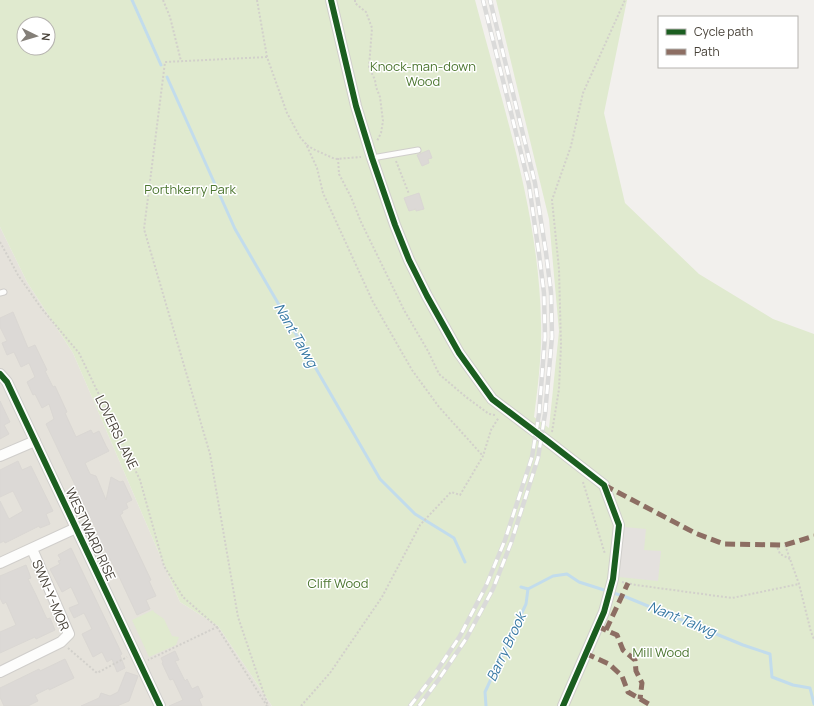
<svg xmlns="http://www.w3.org/2000/svg" width="814" height="706" viewBox="0 0 814 706" font-family="Manrope,sans-serif">
<style>
.residential{fill:#e5e2db}
.green{fill:#e0eacf;fill-rule:evenodd}
.parking{fill:#e4e1de}
.lines{fill:none;stroke-linecap:round;stroke-linejoin:round}
.stream{stroke:#c2dcec;stroke-width:3}
.building{fill:#dcd9d6;stroke:#dad7d3}
.lane-casing{stroke:#d0cecb;stroke-width:7}
.street-casing{stroke:#d0cecb;stroke-width:12}
.path{stroke:#d2d0cb;stroke-width:2;stroke-dasharray:2 2;stroke-linecap:butt}
.lane{stroke:#fdfdfc;stroke-width:5}
.street{stroke:#fdfdfc;stroke-width:10}
.rail-casing{stroke:#dadad9;stroke-width:4.5}
.rail{stroke:#fff;stroke-width:3;stroke-dasharray:9;stroke-linecap:butt}
.quiet{stroke:#8d6e63;stroke-width:5;stroke-dasharray:10 5;stroke-linecap:butt}
.cycleway-casing{stroke:#fff;stroke-width:8}
.cycleway{stroke:#1b5e20;stroke-width:6}
.labels{text-anchor:middle;stroke-width:3;stroke-linejoin:round;paint-order:stroke}
.park-label{font-size:13px;fill:#4c7630;stroke:#fff}
.street-label{font-size:13px;fill:#484239;stroke:#fff}
.water-label{font-size:14px;font-style:italic;fill:#3879a4;stroke:#fff}
</style>
<rect width="100%" height="100%" fill="#f2f0ed"/>
<polygon class="residential" points="0,227 27,282 73,353 180,602 218,626 272,706 0,706"/>
<g class="green">
<path d="M0,0H475C503,107 539,212 541,323C542,354 538,386 534,417L549,428L559,331L549,219L496,0H627L604,113L625,203L699,274L773,319L814,334V706H272L218,626L180,602L73,353L27,282L0,227ZM24,24H48V48H24Z"/>
<polygon points="153,610 154,612 164,619 172,636 179,637 176,645 149,657 132,620"/>
</g>
<polygon class="parking" points="624,527 646,529 644,550 661,551 658,581 619,577"/>
<g class="lines">
<g class="stream">
<polyline points="132,0 161,65"/>
<polyline points="167,77 235,229 380,479 415,514 454,538 465,562"/>
<polyline points="521,587 528,589 553,576 567,574 579,582 626,597 743,645 770,654 772,677 793,685 810,688 814,704"/>
<polyline points="486,706 485,692 526,604 528,589"/>
</g>
</g>
<g class="building">
<polygon points="429,150 432,158 428,159 429,163 422,166 417,155"/>
<polygon points="419,193 424,209 416,211 416,209 409,211 404,198"/>
<polygon points="13,312 28,348 35,345 47,370 45,371 53,387 55,386 67,412 65,413 76,437 91,430 93,434 99,431 106,446 109,451 85,463 90,474 96,476 106,500 111,477 120,482 123,481 132,500 126,503 128,508 122,511 123,513 120,515 151,580 149,581 156,596 146,600 150,609 137,615 116,570 96,534 98,533 95,527 46,424 54,419 49,404 42,408 35,394 33,395 27,382 35,377 29,363 21,367 14,352 7,355 2,343 7,341 0,327 0,318"/>
<polygon points="0,401 10,422 4,425 9,434 0,439"/>
<polygon points="18,461 22,470 31,466 53,511 46,514 50,524 40,528 39,526 5,543 4,541 0,543 0,501 9,519 23,511 13,491 0,497 0,470"/>
<polygon points="71,548 122,654 120,655 125,668 117,672 112,659 107,662 102,652 93,657 82,634 92,629 84,613 74,618 69,608 79,604 71,587 62,592 50,569 60,564 58,561 61,560 58,555"/>
<polygon points="26,565 31,578 28,579 36,595 45,615 47,619 50,618 55,630 36,639 35,637 0,653 0,632 16,625 6,602 3,604 0,598 0,576"/>
<polygon points="175,651 179,660 175,661 185,681 187,679 192,689 198,686 203,697 199,699 202,706 169,706 183,700 173,679 170,680 162,663 163,662 161,658"/>
<polygon points="65,659 74,678 49,690 49,688 35,695 38,701 28,706 4,706 0,697 0,688 39,669 40,671"/>
<polygon points="126,672 138,676 129,701 117,706 81,706 99,698 101,693 110,696 118,692"/>
</g>
<g class="lines">
<defs>
<g id="lane">
<polyline points="372,158 418,150"/>
<polyline points="0,293 4,292"/>
</g>
<g id="street">
<polyline points="331,0 356,106 372,158 395,225 409,260 427,296 459,353 492,399 550,443 604,485 619,525 613,579 604,612 563,706"/>
<polyline points="0,374 7,382 160,706"/>
<polyline points="0,456 35,441"/>
<polyline points="0,563 76,528"/>
<polyline points="0,672 61,642 69,634 32,549"/>
</g>
</defs>
<use href="#lane" class="lane-casing"/>
<use href="#street" class="street-casing"/>
<g class="path">
<polyline points="163,0 170,17 181,61"/>
<polyline points="257,0 267,57 287,113 300,137 306,144 317,168 323,193 373,302 412,370 439,407 483,456"/>
<polyline points="355,0 355,3 366,12 372,28 369,67 375,80 376,87 380,97 383,121 381,133 377,141"/>
<polyline points="267,57 165,62 144,229 210,454 238,617 268,706"/>
<polyline points="307,145 313,149 335,159 361,157"/>
<polyline points="338,158 339,174 351,197 361,222 404,310 428,351 439,374 466,397 489,414 495,415"/>
<polyline points="396,161 409,194"/>
<polyline points="0,242 18,275 42,309 79,353 140,480 164,566 183,597 217,627 148,660"/>
<polyline points="552,432 559,389 561,345 559,269 552,200 571,146 583,93 625,0"/>
<polyline points="583,482 605,554"/>
<polyline points="776,544 780,554 790,559"/>
<polyline points="785,545 799,584 811,632 814,639"/>
<polyline points="622,582 636,585 732,598 799,584"/>
<polyline points="217,627 267,706"/>
<polyline points="68,648 97,673 127,657"/>
<polyline points="301,706 330,673 382,597 420,525 451,492 460,495 483,456 491,430 499,417"/>
</g>
<use href="#lane" class="lane"/>
<use href="#street" class="street"/>
<defs>
<g id="rail">
<polyline points="410,706 434,675 460,636 486,586 505,540 532,457 539,414 545,337 544,293 539,254 529,185 483,0"/>
<polyline points="419,706 439,679 466,639 493,589 511,543 538,458 545,414 552,337 551,292 546,253 535,183 490,0"/>
</g>
</defs>
<use href="#rail" class="rail-casing"/>
<use href="#rail" class="rail"/>
<g class="quiet">
<polyline points="604,485 695,533 724,544 785,545 814,536"/>
<polyline points="597,626 617,635 623,650 635,660 636,671 642,683 640,699"/>
<polyline points="606,630 628,583"/>
<polyline points="585,653 609,664 622,676 628,692 652,706"/>
</g>
<defs>
<g id="cycleway">
<polyline points="331,0 356,106 372,158 395,225 409,260 427,296 459,353 492,399 550,443 604,485 619,525 613,579 604,612 563,706"/>
<polyline points="0,374 7,382 160,706"/>
</g>
</defs>
<use href="#cycleway" class="cycleway-casing"/>
<use href="#cycleway" class="cycleway"/>
</g>
<g class="labels">
<g class="park-label">
<text x="423" y="71">Knock-man-down<tspan x="423" dy="15">Wood</tspan></text>
<text x="190" y="194">Porthkerry Park</text>
<text x="338" y="588">Cliff Wood</text>
<text x="661" y="657">Mill Wood</text>
</g>
<g class="street-label">
<text transform="translate(117 432) rotate(64)" y="5">LOVERS LANE</text>
<text transform="translate(91 534) rotate(65)" y="5">WESTWARD RISE</text>
<text transform="translate(51 595) rotate(67)" y="5">SWN-Y-MOR</text>
</g>
<g class="water-label">
<text transform="translate(296 335) rotate(60)" y="5">Nant Talwg</text>
<text transform="translate(682 619) rotate(22)" y="5">Nant Talwg</text>
<text transform="translate(506 647) rotate(-65)" y="5">Barry Brook</text>
</g>
</g>
<rect x="658" y="16" width="140" height="52" fill="#ffffff" stroke="#b6b3b0"/>
<rect x="666" y="29" width="20" height="6" fill="#1b5e20" stroke="#b6b3b0"/>
<text x="694" y="36" font-size="12" fill="#484239">Cycle path</text>
<rect x="666" y="49" width="20" height="6" fill="#8d6e63" stroke="#b6b3b0"/>
<text x="694" y="56" font-size="12" fill="#484239">Path</text>
<g transform="translate(36 36) rotate(95)"><circle r="19" fill="#ffffff" stroke="#b6b3b0"/>
<path d="M0-3L7 15L0 10L-7 15Z" fill="#847f78"/>
<text y="-6" font-size="11" font-weight="bold" text-anchor="middle" fill="#484239">N</text>
</g>
</svg>
